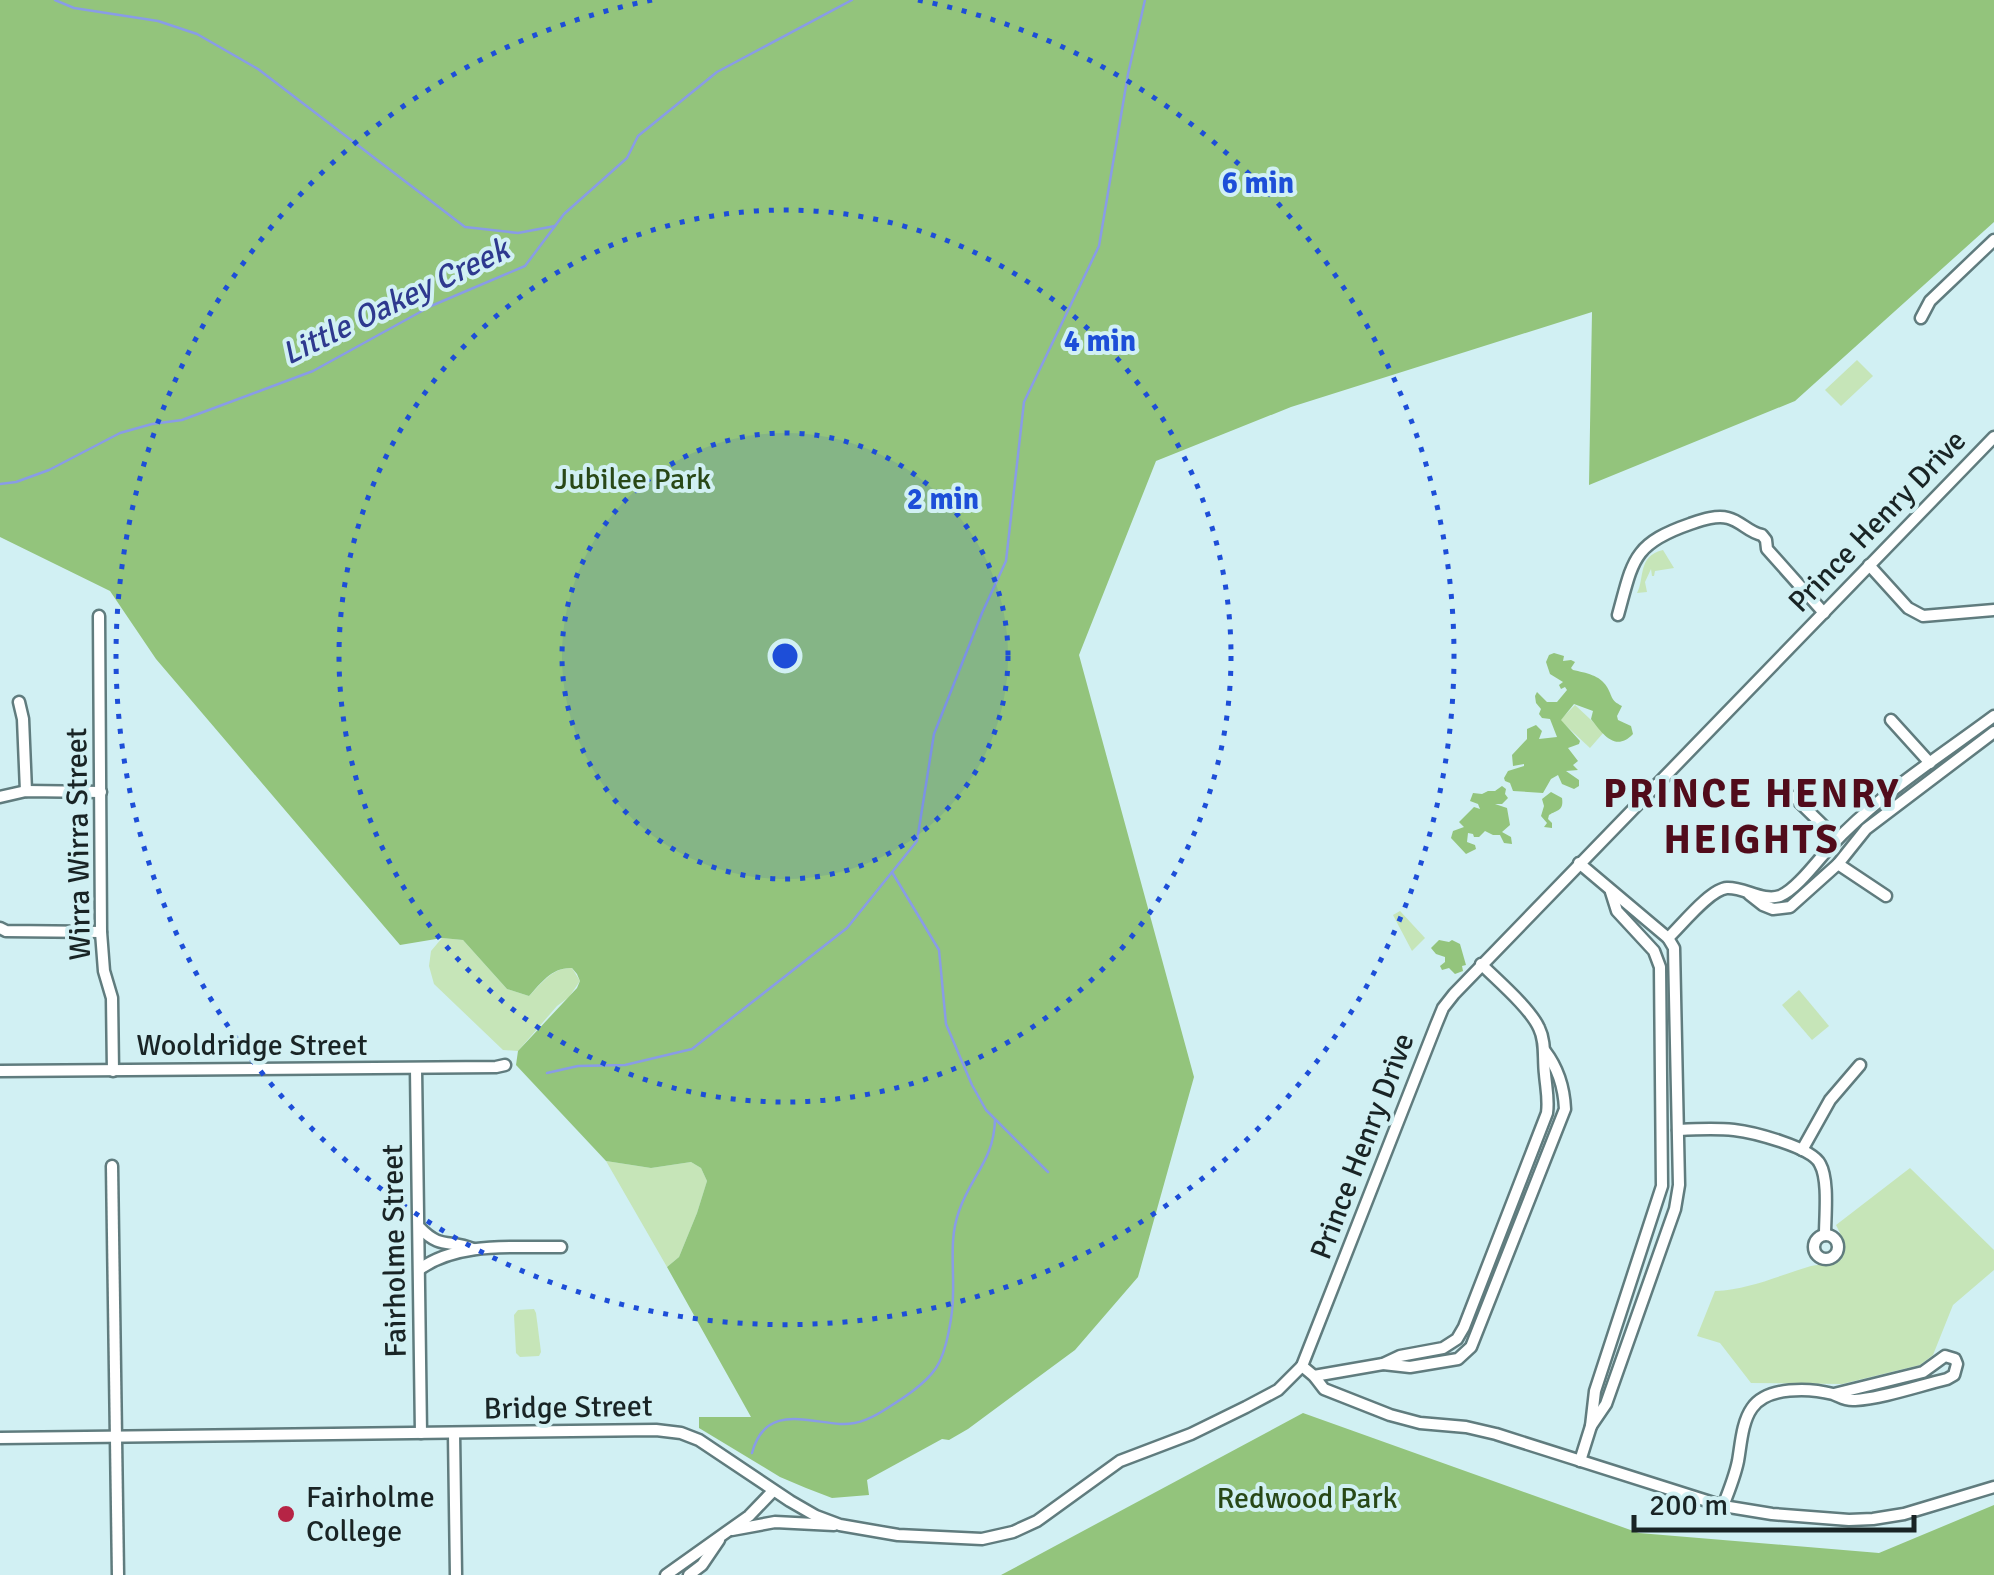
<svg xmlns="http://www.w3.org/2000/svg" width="1994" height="1575" viewBox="0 0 1994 1575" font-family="Signika,sans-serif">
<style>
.green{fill:#c6e5b8}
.forest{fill:#93c47c}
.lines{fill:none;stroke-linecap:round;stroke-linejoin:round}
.stream{stroke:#899ce6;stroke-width:2.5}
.minor-casing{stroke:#607c7e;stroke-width:15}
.minor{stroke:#fff;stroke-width:10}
.ring{fill:none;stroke:#1d4ed8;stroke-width:5;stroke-dasharray:5 10}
.poi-dot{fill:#b62445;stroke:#d1f0f3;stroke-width:4}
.labels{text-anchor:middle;stroke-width:8;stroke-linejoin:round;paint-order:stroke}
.park-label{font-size:30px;fill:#294817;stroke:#d1f0f3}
.street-label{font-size:30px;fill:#192425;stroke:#d1f0f3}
.poi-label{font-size:30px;fill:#192425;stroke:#d1f0f3;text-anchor:start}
.water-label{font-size:32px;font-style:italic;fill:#2e398f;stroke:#d1f0f3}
.district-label{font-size:40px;font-weight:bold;letter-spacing:2.5px;fill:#510c1b;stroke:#d1f0f3}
.centre{fill:#1d4ed8;stroke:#d1f0f3;stroke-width:5}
.ring-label{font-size:30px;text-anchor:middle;font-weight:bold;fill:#1d4ed8;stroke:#d1f0f3;stroke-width:8;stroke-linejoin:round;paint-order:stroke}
</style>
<rect width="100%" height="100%" fill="#d1f0f3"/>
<g class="green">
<polygon points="1857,360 1873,376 1841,406 1825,390"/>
<path d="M1663,550L1674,568L1655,571L1654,576H1652L1651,569L1645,582L1647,592L1637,593C1645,579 1637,556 1663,550Z"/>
<polygon points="1575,705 1604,732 1590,748 1560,720"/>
<polygon points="1400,911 1425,938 1412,951 1393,915"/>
<path d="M442,938L463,940L507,989L529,996C542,983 553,967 572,968L580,981L569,997L557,1006L518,1051L503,1050L434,984L429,966L431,951Z"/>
<polygon points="1799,990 1829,1026 1812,1040 1782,1005"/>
<polygon points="606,1161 651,1168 691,1162 701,1168 707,1181 697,1213 679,1257 667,1267"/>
<path d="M1910,1168L1994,1250V1270L1953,1305L1933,1355L1920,1365L1842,1384L1751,1383L1720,1343L1697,1336L1715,1291C1751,1289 1777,1276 1811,1266C1823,1263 1832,1267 1842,1259L1844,1241L1836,1225Z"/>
<polygon points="534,1309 536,1313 541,1352 539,1356 520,1357 516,1353 514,1315 518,1310"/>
</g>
<g class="forest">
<path d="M0,0H1994V222L1795,401L1589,485L1592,312L1291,407L1156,461L1079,655L1194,1077L1138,1277L1075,1350L968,1429L949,1440L942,1439L867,1480L869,1495L832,1498L806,1488L780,1477L699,1428V1417H751L667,1267L679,1257L697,1213L707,1181L701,1168L691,1162L651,1168L606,1161L516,1065L518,1051L577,988L580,981L577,974L572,968C552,967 541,983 529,996L507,989L463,940L442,938L400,945L156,659L110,591L0,537Z"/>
<path d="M1554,653L1564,656L1563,661L1571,660L1575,662L1571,668L1573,670C1586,673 1600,675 1607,687C1613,697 1610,700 1622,706L1617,716L1618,720L1631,726L1633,734C1615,753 1602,733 1591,719L1593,711L1574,704L1561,720L1580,741L1579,744L1568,748L1578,761L1573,765L1578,770L1566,771L1579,780V786L1574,789L1562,784L1558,775L1551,779L1543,793L1513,791L1510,783L1505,781L1504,778L1508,771L1524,766V764L1513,766L1512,755L1527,739V729L1536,725L1542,731L1539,739L1557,737L1550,719L1542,718L1539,714L1541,709L1536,703L1535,696L1537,692L1547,702H1557L1567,690L1565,687L1561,689L1559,685L1563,682L1550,674L1546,662L1549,655Z"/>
<polygon points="1502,786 1506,789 1505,794 1508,798 1502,804 1495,804 1507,808 1510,825 1502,832 1511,837 1512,844 1504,843 1500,835 1493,835 1485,831 1479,837 1474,837 1473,834 1468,833 1467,842 1475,845 1476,849 1466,854 1451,838 1453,831 1464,827 1459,822 1474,807 1480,809 1478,804 1470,801 1473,793 1482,794 1488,791 1495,791"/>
<path d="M1551,792L1562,798C1564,811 1557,810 1549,815L1548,819L1552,823V828L1544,827L1547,823L1541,816L1544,806L1542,799Z"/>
<polygon points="1439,940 1449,942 1452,940 1460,944 1466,965 1462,966 1463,971 1455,974 1449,968 1442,970 1440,966 1445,962 1445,957 1436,954 1431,948"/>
<polygon points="1303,1413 1639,1533 1879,1553 1994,1505 1994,1575 1001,1575"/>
</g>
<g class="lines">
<g class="stream">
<polyline points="55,0 74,8 158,21 197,34 258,69 465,227 518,233 555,226"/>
<polyline points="0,484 16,482 49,470 120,433 152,424 182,420 313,371 431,306 525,266 564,214 627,158 638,136 717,72 852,0"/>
<polyline points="892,872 939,950 946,1024 972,1085 986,1110 1048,1172"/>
<polyline points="547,1073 578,1066 625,1065 692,1049 847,928 917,841 934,734 982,613 1006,561 1024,402 1099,246 1128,74 1145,0"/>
<path d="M752,1453C765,1405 803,1421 840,1424C859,1425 874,1417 889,1407C905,1397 925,1384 936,1368C947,1352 953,1313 953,1294C954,1265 949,1239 959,1211C971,1176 994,1160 995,1120"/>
</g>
<defs>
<g id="minor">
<polyline points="1921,318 1930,301 1994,240"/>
<polyline points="1994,437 1454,994 1443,1008 1436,1025 1302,1366 1314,1376 1324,1389 1390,1415 1420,1423 1466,1427 1496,1434 1723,1506 1772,1514 1849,1520 1873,1519 1904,1514 1994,1487"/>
<polyline points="1869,565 1908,608 1923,616 1994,610"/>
<path d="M1618,615C1633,561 1632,544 1690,524C1702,520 1716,515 1728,518C1741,521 1749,533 1762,535L1766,540L1767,549L1824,613"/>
<polyline points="99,616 101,932 104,971 112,998 113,1071"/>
<polyline points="19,702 23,719 26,791"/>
<polyline points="1891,720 1930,763"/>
<polyline points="0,797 26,791 101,792"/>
<polyline points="1794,797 1837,839"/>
<polyline points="1579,863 1668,938 1674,948 1679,1185 1675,1209 1606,1404 1591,1426"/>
<polyline points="1838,864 1886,896"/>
<polyline points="1749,894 1763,905 1773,909 1790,907 1838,864 1866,829 1994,732"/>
<polyline points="0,928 6,931 101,932"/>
<path d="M1668,938C1681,926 1710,889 1727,888C1744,887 1763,902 1780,896C1796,890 1818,860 1830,847C1877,796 1939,757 1994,716"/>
<polyline points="416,1069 421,1433"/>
<polyline points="0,1071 496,1067 505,1065"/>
<path d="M1678,1130C1697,1129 1715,1128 1734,1130C1752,1132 1812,1147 1820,1164C1829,1180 1825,1216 1825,1235"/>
<polyline points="1802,1150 1830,1100 1860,1065"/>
<polyline points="112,1166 118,1575"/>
<path d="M420,1228C441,1250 450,1239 473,1249"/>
<circle cx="1826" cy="1247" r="12"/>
<path d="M420,1269C459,1241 515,1248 561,1247"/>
<path d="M1383,1364L1410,1367L1458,1359L1471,1347L1565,1109C1564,1087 1558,1068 1545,1051"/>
<path d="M1314,1376L1383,1364L1400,1356L1443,1348L1457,1339L1464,1327L1547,1113C1549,1099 1546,1087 1545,1074C1543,1058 1546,1042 1539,1028C1530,1008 1497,980 1481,964"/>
<polyline points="454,1433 456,1575"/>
<polyline points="0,1438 656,1430 681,1433 699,1440 790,1501 816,1516 840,1525 898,1535 982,1539 1013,1532 1037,1521 1120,1461 1191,1434 1246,1407 1278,1390 1302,1366"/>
<polyline points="1580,1461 1591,1426 1595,1391 1662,1186 1660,967 1654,951 1617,911 1611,892"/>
<path d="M1723,1506C1729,1491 1735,1476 1738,1461C1741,1444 1742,1422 1752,1408C1767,1386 1810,1388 1833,1394C1841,1397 1845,1401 1855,1400C1884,1398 1918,1386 1947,1379L1954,1375L1957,1364L1955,1359L1945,1356L1923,1372L1834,1394"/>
<polyline points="732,1530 775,1522 834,1525"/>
<polyline points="666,1575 749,1516 773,1491"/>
<polyline points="689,1575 702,1565 719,1540"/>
</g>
</defs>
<use href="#minor" class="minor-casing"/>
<use href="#minor" class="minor"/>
</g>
<circle cx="785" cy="656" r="223" fill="#1d4ed8" fill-opacity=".12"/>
<g class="ring">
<circle cx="785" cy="656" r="223"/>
<circle cx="785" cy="656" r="446"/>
<path d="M918 0A669 669 0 1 1 652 0"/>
</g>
<circle class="poi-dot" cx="286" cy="1514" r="10"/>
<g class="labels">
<g class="park-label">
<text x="633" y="489">Jubilee Park</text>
<text x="1307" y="1508">Redwood Park</text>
</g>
<g class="street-label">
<text transform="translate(1877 521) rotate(-46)" y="10">Prince Henry Drive</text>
<text transform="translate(78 844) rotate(-91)" y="10">Wirra Wirra Street</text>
<text x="252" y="1055">Wooldridge Street</text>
<text transform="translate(1362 1146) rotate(-69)" y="10">Prince Henry Drive</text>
<text transform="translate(394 1251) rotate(-91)" y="10">Fairholme Street</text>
<text transform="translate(568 1407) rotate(-1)" y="10">Bridge Street</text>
</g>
<g class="poi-label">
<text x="306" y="1507">Fairholme<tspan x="306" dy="34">College</tspan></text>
</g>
<g class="water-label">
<text transform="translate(395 301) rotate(-26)" y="11">Little Oakey Creek</text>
</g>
<g class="district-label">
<text x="1752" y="807">PRINCE HENRY<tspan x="1752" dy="46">HEIGHTS</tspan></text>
</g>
</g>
<circle cx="785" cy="656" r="15" class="centre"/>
<g class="ring-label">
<text x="1258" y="193">6 min</text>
<text x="1100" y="351">4 min</text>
<text x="943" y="509">2 min</text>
</g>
<path d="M1634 1515v15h280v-15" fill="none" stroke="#192425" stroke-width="5"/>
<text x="1649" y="1515" font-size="30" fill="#192425" stroke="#d1f0f3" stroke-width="8" paint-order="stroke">200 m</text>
</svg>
